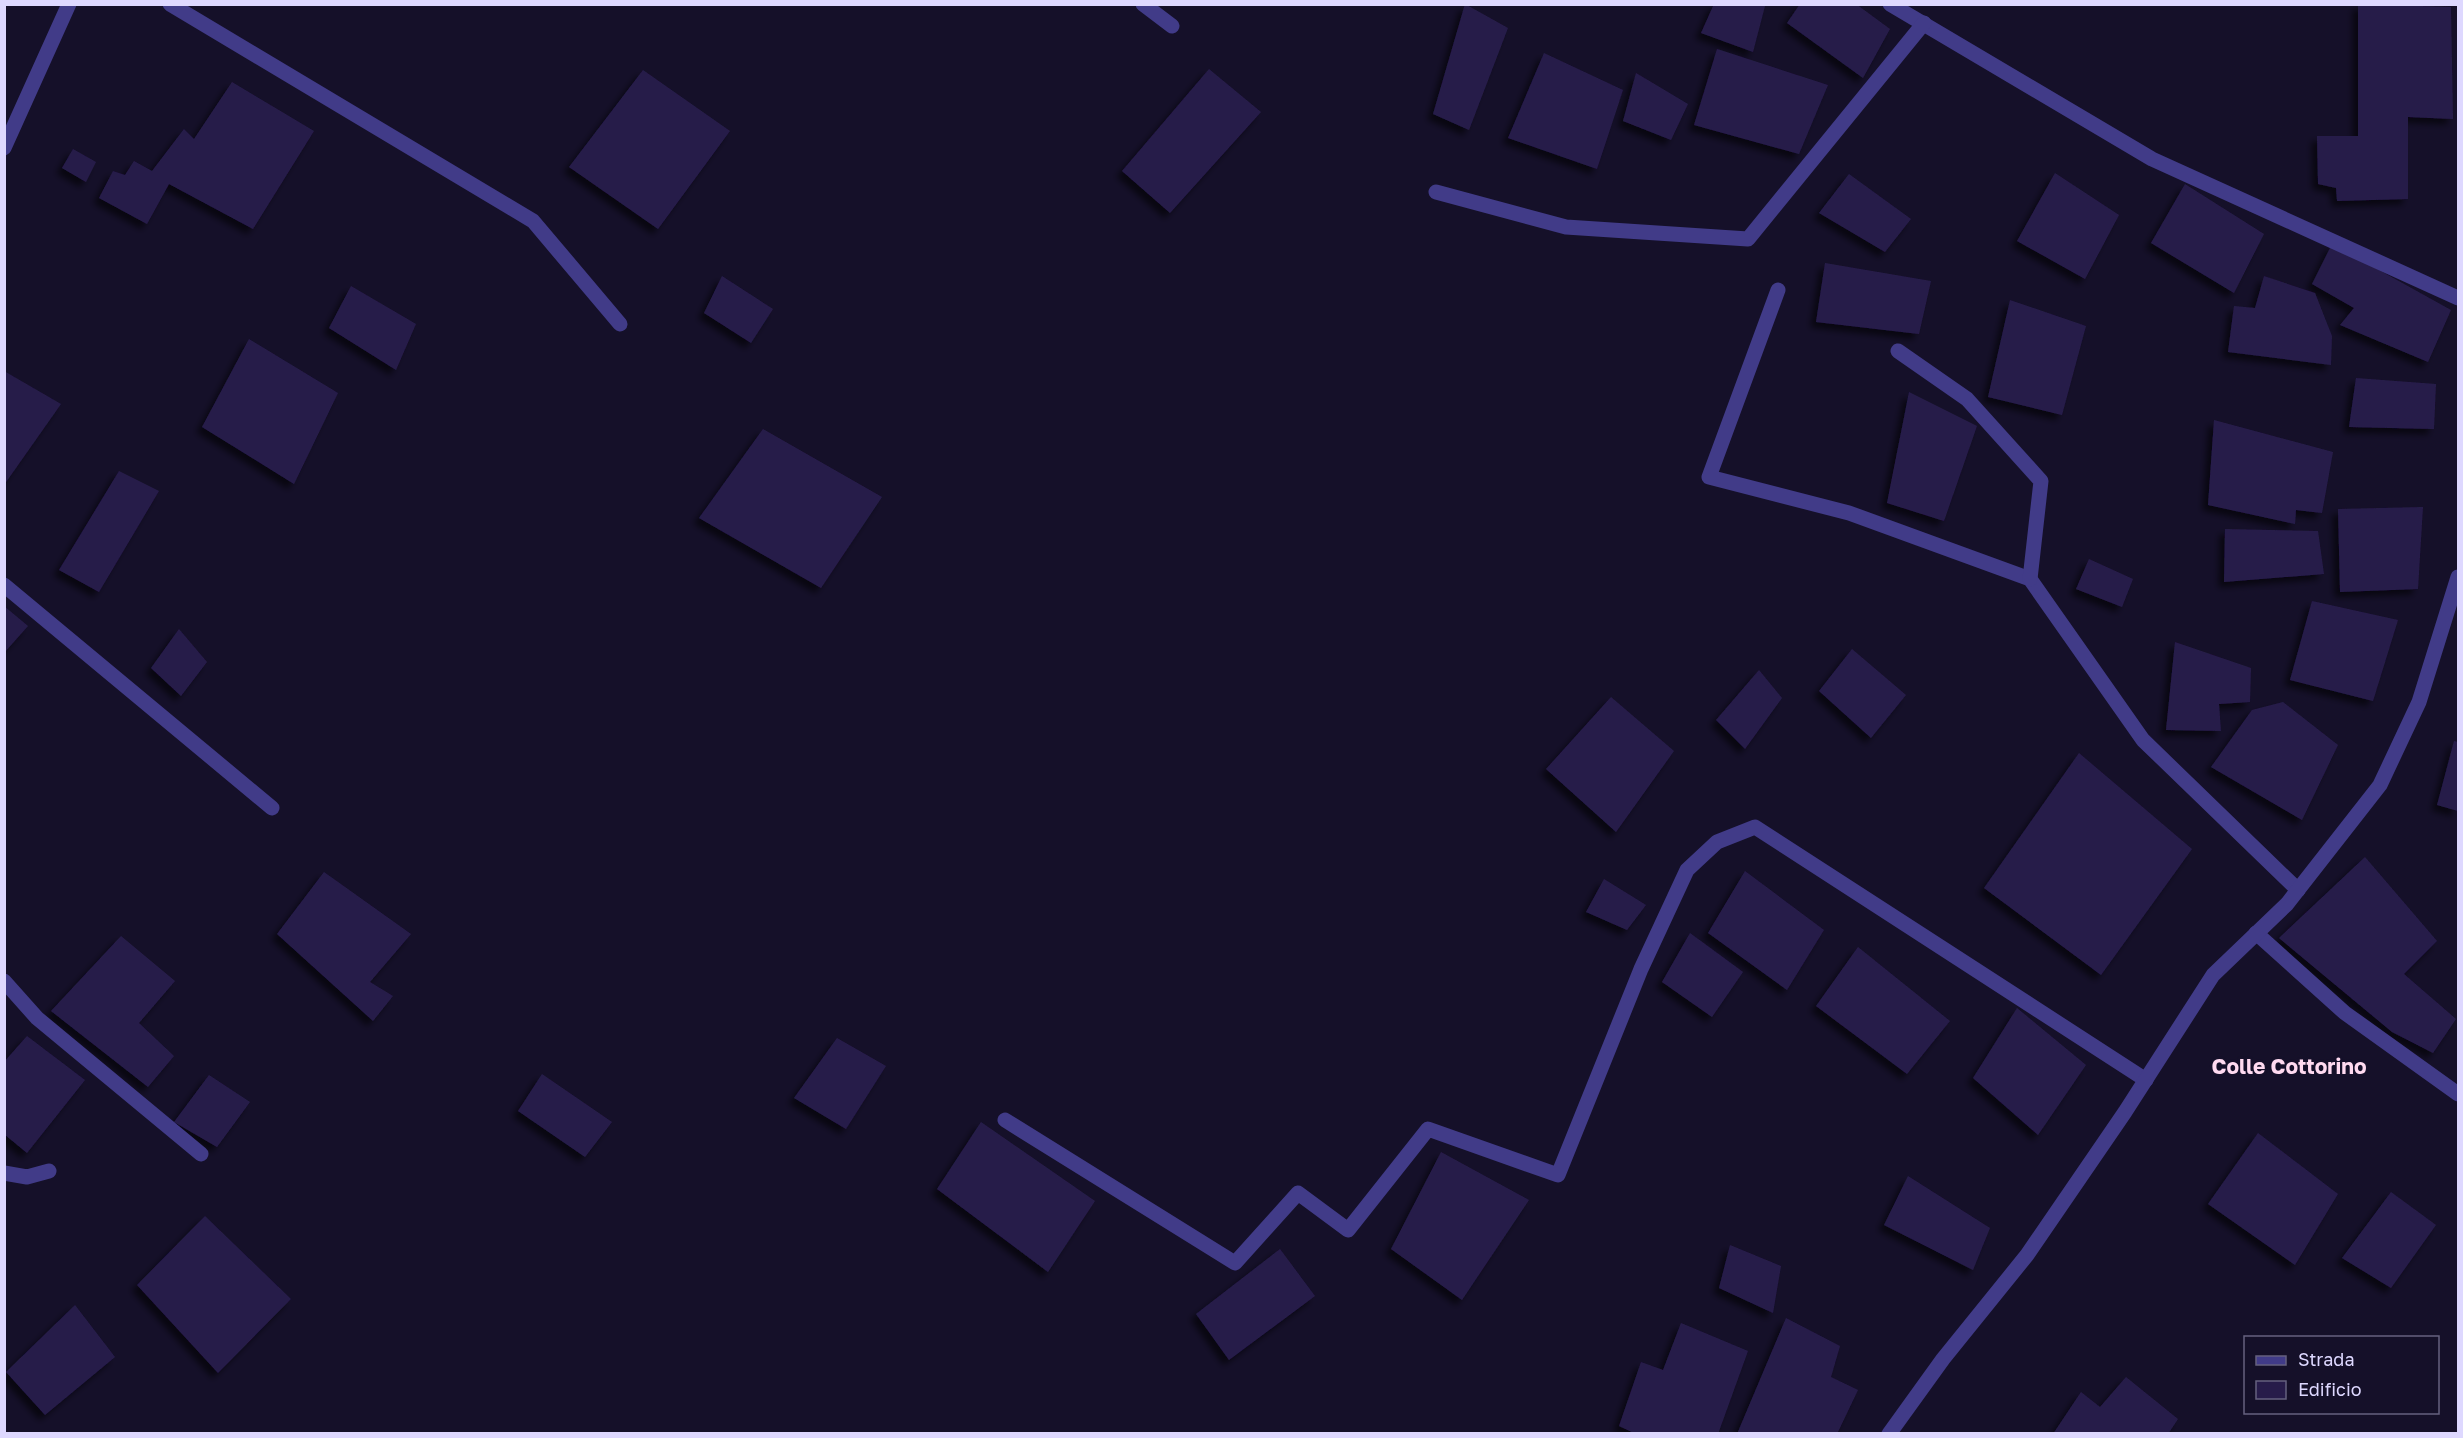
<svg xmlns="http://www.w3.org/2000/svg" width="2463" height="1438" viewBox="0 0 2463 1438" font-family="'Golos Text',sans-serif">
<style>
.building{fill:#271c4a;filter:url(#shadow)}
.lines{fill:none;stroke-linecap:round;stroke-linejoin:round}
.minor{stroke:#413b88;stroke-width:15}
.labels{text-anchor:middle;stroke-width:5;stroke-linejoin:round;paint-order:stroke}
.neighbourhood-label{font-size:21px;font-weight:bold;fill:#ffdaf0;stroke:#151029}
</style>
<defs>
<filter id="shadow"><feDropShadow dx="-5.5" dy="5.5" stdDeviation="3" flood-color="#0009"/></filter>
</defs>
<rect width="100%" height="100%" fill="#151029"/>
<g class="building">
<polygon points="1465,4 1508,28 1469,130 1433,114"/>
<polygon points="1714,4 1765,6 1753,52 1701,33"/>
<polygon points="1800,4 1856,4 1890,29 1863,78 1787,23"/>
<polygon points="2358,4 2451,7 2453,119 2408,117 2408,199 2337,201 2336,188 2318,184 2317,136 2358,136"/>
<polygon points="1717,49 1828,85 1799,154 1694,125"/>
<polygon points="1544,53 1623,90 1597,169 1508,138"/>
<polygon points="1209,69 1261,112 1170,213 1122,171"/>
<polygon points="643,70 730,131 658,229 569,167"/>
<polygon points="1636,73 1688,104 1671,140 1623,121"/>
<polygon points="232,82 314,131 253,229 169,184 147,224 99,198 113,171 125,175 134,161 152,171 184,129 194,139"/>
<polygon points="73,149 96,162 86,182 62,168"/>
<polygon points="2055,173 2119,215 2085,279 2017,241"/>
<polygon points="1849,174 1911,219 1885,252 1819,213"/>
<polygon points="2185,184 2264,234 2234,293 2151,243"/>
<polygon points="2332,244 2451,310 2428,362 2340,325 2354,308 2312,284"/>
<polygon points="1825,263 1931,281 1919,334 1816,322"/>
<polygon points="722,276 773,309 751,343 704,313"/>
<polygon points="2264,276 2315,293 2332,336 2331,365 2228,352 2234,306 2255,308"/>
<polygon points="351,286 416,324 396,370 329,328"/>
<polygon points="2010,300 2086,326 2062,415 1988,397"/>
<polygon points="249,339 338,393 294,484 202,427"/>
<polygon points="4,371 61,404 4,485"/>
<polygon points="2356,378 2436,384 2434,429 2349,427"/>
<polygon points="1909,392 1977,426 1944,521 1887,503"/>
<polygon points="2214,420 2333,452 2322,513 2296,510 2295,524 2208,505"/>
<polygon points="763,429 882,497 821,588 699,518"/>
<polygon points="119,471 159,491 99,592 59,570"/>
<polygon points="2423,507 2418,589 2340,592 2338,509"/>
<polygon points="2225,529 2318,531 2324,574 2224,582"/>
<polygon points="2089,559 2133,579 2122,607 2076,589"/>
<polygon points="2312,601 2398,620 2373,701 2290,680"/>
<polygon points="4,606 28,626 4,653"/>
<polygon points="179,629 207,662 181,696 151,668"/>
<polygon points="2175,642 2251,668 2250,702 2219,704 2221,731 2166,730"/>
<polygon points="1852,649 1906,695 1871,738 1819,691"/>
<polygon points="1759,670 1782,698 1745,749 1716,720"/>
<polygon points="1611,697 1674,751 1616,832 1546,769"/>
<polygon points="2283,702 2338,745 2302,820 2211,767 2252,710"/>
<polygon points="2454,741 2458,742 2458,811 2437,805"/>
<polygon points="2079,753 2192,849 2101,975 1984,888"/>
<polygon points="2365,857 2437,941 2404,974 2456,1019 2433,1053 2392,1032 2279,938"/>
<polygon points="1745,871 1824,930 1787,990 1708,933"/>
<polygon points="324,872 411,934 370,982 393,996 373,1021 277,934"/>
<polygon points="1604,879 1646,905 1627,930 1586,912"/>
<polygon points="1690,933 1743,972 1712,1017 1662,982"/>
<polygon points="121,936 175,981 139,1023 174,1056 148,1087 51,1011"/>
<polygon points="1858,947 1950,1021 1907,1074 1816,1006"/>
<polygon points="2017,1008 2086,1065 2038,1135 1973,1078"/>
<polygon points="27,1036 85,1080 27,1153 4,1134 4,1062"/>
<polygon points="837,1038 886,1066 846,1129 794,1098"/>
<polygon points="542,1074 612,1122 585,1157 518,1111"/>
<polygon points="209,1075 250,1102 217,1147 174,1122"/>
<polygon points="981,1122 1095,1201 1048,1272 937,1189"/>
<polygon points="2258,1133 2338,1194 2295,1265 2208,1204"/>
<polygon points="1441,1152 1529,1200 1462,1300 1391,1249"/>
<polygon points="1908,1176 1990,1228 1973,1270 1884,1225"/>
<polygon points="2391,1192 2436,1225 2391,1288 2342,1258"/>
<polygon points="205,1216 291,1299 218,1373 137,1285"/>
<polygon points="1730,1245 1781,1266 1773,1313 1719,1288"/>
<polygon points="1280,1249 1315,1296 1229,1360 1196,1314"/>
<polygon points="75,1305 115,1357 45,1415 6,1372"/>
<polygon points="1786,1318 1840,1346 1831,1377 1858,1390 1837,1434 1737,1434"/>
<polygon points="1681,1323 1748,1351 1718,1434 1636,1434 1619,1426 1641,1362 1663,1370"/>
<polygon points="2126,1377 2178,1419 2168,1434 2053,1434 2081,1392 2100,1407"/>
</g>
<g class="lines">
<g class="minor">
<polyline points="170,4 533,221 620,324"/>
<polyline points="1143,4 1172,26"/>
<polyline points="1890,4 2152,159 2458,298"/>
<polyline points="4,148 69,4"/>
<polyline points="1436,192 1566,227 1748,239 1924,23"/>
<polyline points="1778,290 1709,477 1849,513 2030,579 2143,740 2298,890"/>
<polyline points="1898,351 1967,399 2041,481 2030,579"/>
<polyline points="4,585 272,808"/>
<polyline points="2256,933 2345,1013 2458,1094"/>
<polyline points="4,981 37,1018 201,1154"/>
<polyline points="1005,1120 1235,1263 1298,1193 1348,1230 1428,1129 1558,1175 1641,969 1687,870 1717,842 1755,827 2146,1080"/>
<polyline points="4,1173 27,1177 49,1171"/>
<polyline points="1889,1434 1943,1359 2027,1255 2125,1112 2213,975 2287,904 2380,785 2419,702 2458,577"/>
</g>
</g>
<g class="labels">
<g class="neighbourhood-label">
<text x="2289" y="1074">Colle Cottorino</text>
</g>
</g>
<rect width="2463" height="1438" fill="none" stroke="#ded8ff" stroke-width="12"/>
<rect x="2244" y="1336" width="195" height="78" fill="#151029" stroke="#65607f" stroke-width="1.5"/>
<rect x="2256" y="1356" width="30" height="9" fill="#413b88" stroke="#65607f" stroke-width="1.5"/>
<text x="2298" y="1366" font-size="18" fill="#ded8ff">Strada</text>
<rect x="2256" y="1381" width="30" height="18" fill="#271c4a" stroke="#65607f" stroke-width="1.5"/>
<text x="2298" y="1396" font-size="18" fill="#ded8ff">Edificio</text>
</svg>
